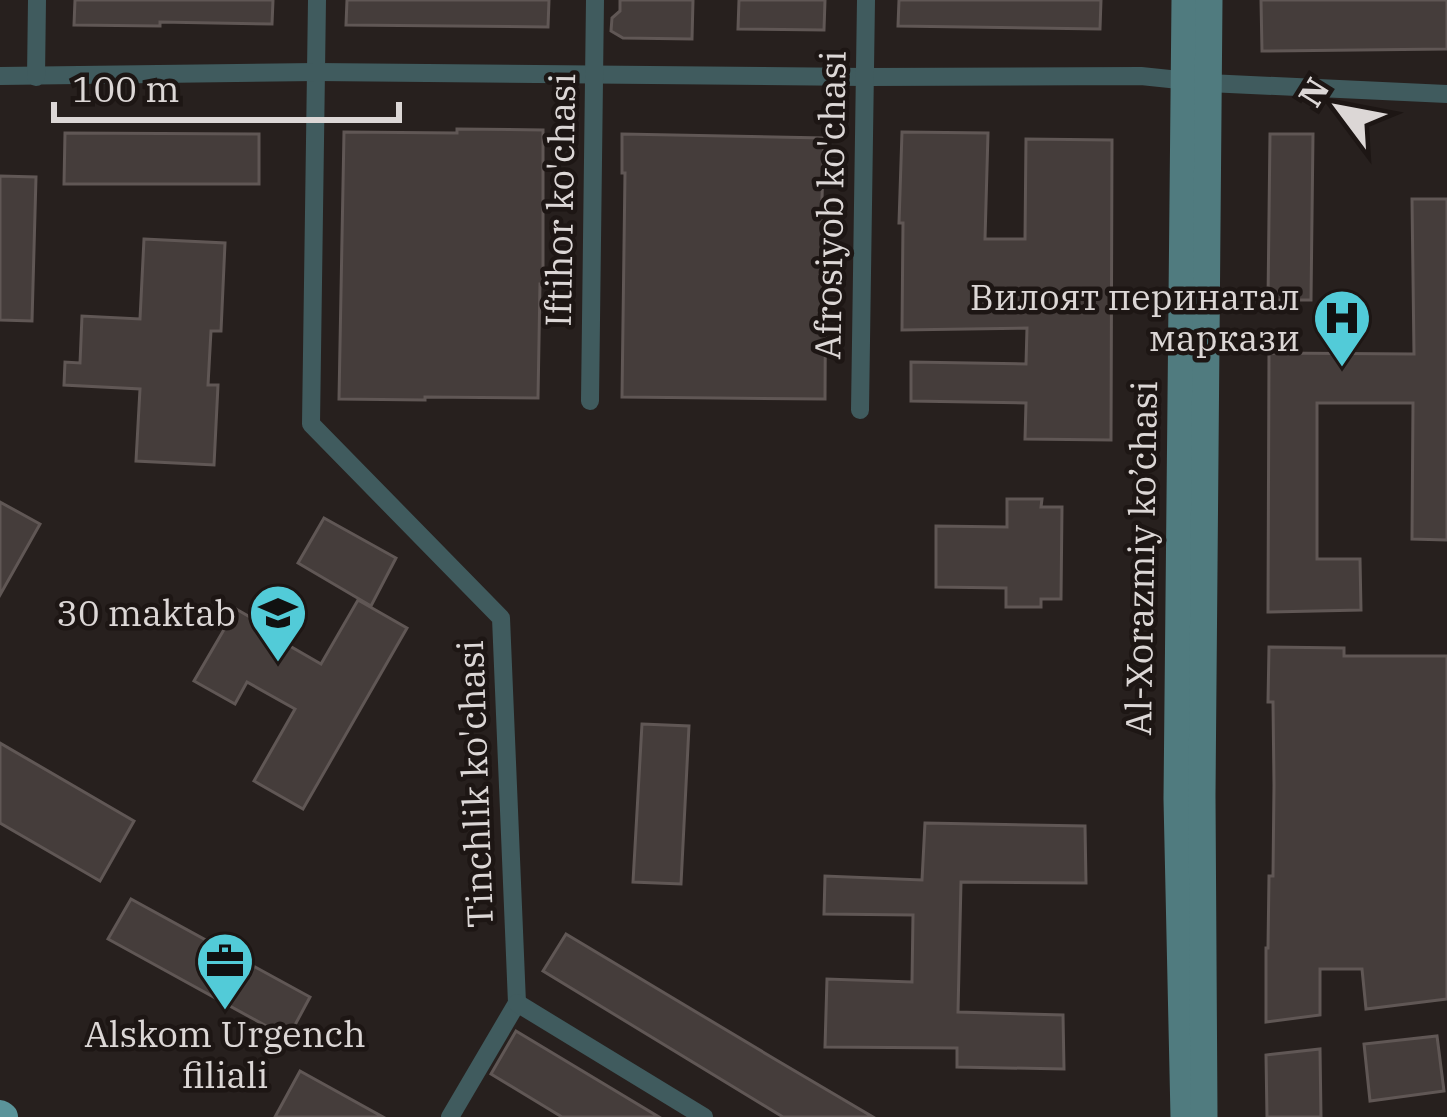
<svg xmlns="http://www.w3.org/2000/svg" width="1447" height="1117" viewBox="0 0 1447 1117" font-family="'IBM Plex Serif',serif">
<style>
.building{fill:#453d3b;stroke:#605755;stroke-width:3}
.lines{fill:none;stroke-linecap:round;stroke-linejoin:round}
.street{stroke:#405b5e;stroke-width:18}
.secondary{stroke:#507b7f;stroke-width:27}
.primary{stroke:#5b949a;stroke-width:30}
.labels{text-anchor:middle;stroke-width:9;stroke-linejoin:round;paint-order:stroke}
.street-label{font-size:36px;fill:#dcd7d6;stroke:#1d1614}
.poi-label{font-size:36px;fill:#dcd7d6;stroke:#1d1614;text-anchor:end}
</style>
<rect width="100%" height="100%" fill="#27201e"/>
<g class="building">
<polygon points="75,0 273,0 272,24 160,22 160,26 74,25"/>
<polygon points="347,0 549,0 548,27 346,25"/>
<polygon points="620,0 693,0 692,39 623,38 611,31 612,18 620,11"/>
<polygon points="739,0 825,0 824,30 738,29"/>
<polygon points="899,0 1101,0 1100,29 898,26"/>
<polygon points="1261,0 1447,0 1447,49 1262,51"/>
<polygon points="457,129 543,130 543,284 540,284 538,398 425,397 425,400 339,399 344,132 457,133"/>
<polygon points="902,132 988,133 985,239 1025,239 1026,139 1112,140 1111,440 1025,439 1026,403 911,401 911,362 1026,364 1027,328 902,330 903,223 899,223"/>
<polygon points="65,133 259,134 259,184 64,184"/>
<polygon points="622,134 824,138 822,199 826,199 825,399 622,397 625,173 622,173"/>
<polygon points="1270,134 1313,134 1311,300 1268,300"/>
<polygon points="0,176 36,177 32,321 0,320"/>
<polygon points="1412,199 1447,199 1447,540 1412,539 1413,403 1317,403 1317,559 1360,559 1361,610 1268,612 1269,353 1414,354"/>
<polygon points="144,239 225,243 221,331 211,331 208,385 218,385 214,465 136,461 140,389 64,385 65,362 80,363 82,316 140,319"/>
<polygon points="1007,499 1042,499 1041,507 1062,507 1061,599 1041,599 1041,607 1006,607 1006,588 936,587 936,526 1007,527"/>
<polygon points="0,502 40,524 0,595"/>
<polygon points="324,518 396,558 371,606 298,563"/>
<polygon points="358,600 407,628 303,809 254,781 295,709 247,682 235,704 194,681 236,609 278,633 276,638 321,664"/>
<polygon points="1269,647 1344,648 1344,656 1447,656 1447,999 1366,1009 1362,969 1320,969 1320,1015 1266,1022 1266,948 1268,948 1269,876 1273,876 1274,785 1273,702 1268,702"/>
<polygon points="642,724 689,726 681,884 633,882"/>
<polygon points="0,743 134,821 100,881 0,823"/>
<polygon points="925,823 1085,826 1086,883 961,882 958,1012 1063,1015 1064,1069 957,1067 957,1048 825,1047 827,979 912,982 913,915 824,914 825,876 922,880"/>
<polygon points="131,899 310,997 288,1038 108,939"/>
<polygon points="566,934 778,1061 873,1117 783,1117 543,971"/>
<polygon points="516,1031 659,1117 562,1117 491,1074"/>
<polygon points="1437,1036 1444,1091 1370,1101 1364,1044"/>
<polygon points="1320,1049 1321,1117 1267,1117 1266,1055"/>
<polygon points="300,1071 383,1117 275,1117"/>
</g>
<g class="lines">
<g class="street">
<polyline points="317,0 311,424 501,618 517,1003 450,1117"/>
<polyline points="0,76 316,72 866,77 1141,76 1208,83 1447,94"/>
<polyline points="36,77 37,0"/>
<polyline points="590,401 595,0"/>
<polyline points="860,410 866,0"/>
<polyline points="517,1003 704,1117"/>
</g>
<g class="secondary">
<polyline points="1184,1117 1177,799 1185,0"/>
<polyline points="1204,1117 1202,795 1209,0"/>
</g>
<polyline class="primary" points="0,1115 3,1117"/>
</g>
<defs>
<symbol id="hospital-pin" viewBox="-11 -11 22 30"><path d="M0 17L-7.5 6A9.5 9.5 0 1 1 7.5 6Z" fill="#52cbd8" stroke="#1d1614"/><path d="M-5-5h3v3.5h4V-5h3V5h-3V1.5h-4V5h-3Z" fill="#111"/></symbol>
<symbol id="school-pin" viewBox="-11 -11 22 30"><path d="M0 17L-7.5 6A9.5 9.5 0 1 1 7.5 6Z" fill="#52cbd8" stroke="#1d1614"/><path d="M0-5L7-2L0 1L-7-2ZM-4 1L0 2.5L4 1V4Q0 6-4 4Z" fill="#111"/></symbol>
<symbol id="office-pin" viewBox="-11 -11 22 30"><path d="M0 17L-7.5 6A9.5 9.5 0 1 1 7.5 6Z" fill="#52cbd8" stroke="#1d1614"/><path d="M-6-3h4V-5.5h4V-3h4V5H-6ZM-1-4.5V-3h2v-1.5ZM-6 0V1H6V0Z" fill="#111"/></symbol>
</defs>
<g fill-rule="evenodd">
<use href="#hospital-pin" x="1309" y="285" width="66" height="90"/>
<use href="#school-pin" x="245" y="580" width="66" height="90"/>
<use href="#office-pin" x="192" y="928" width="66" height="90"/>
</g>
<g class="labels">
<g class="street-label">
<text transform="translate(560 200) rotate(-89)" y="13">Iftihor ko'chasi</text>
<text transform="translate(830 205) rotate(-89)" y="13">Afrosiyob ko'chasi</text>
<text transform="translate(1141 558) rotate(-89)" y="13">Al-Xorazmiy ko’chasi</text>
<text transform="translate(475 784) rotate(-92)" y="13">Tinchlik ko'chasi</text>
</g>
<g class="poi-label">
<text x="1300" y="310">Вилоят перинатал<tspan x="1300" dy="41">маркази</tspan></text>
<text x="236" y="626">30 maktab</text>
<text x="225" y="1047" text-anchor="middle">Alskom Urgench<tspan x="225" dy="41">filiali</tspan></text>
</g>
</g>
<g transform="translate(1339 108) rotate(302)" stroke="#1d1614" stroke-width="9" paint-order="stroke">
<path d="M0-9L21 45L0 30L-21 45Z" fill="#dcd7d6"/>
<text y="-18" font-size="33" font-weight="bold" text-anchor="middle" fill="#dcd7d6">N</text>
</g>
<path d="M54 102v18h345v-18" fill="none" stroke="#dcd7d6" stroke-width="6"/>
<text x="72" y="102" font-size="36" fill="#dcd7d6" stroke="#1d1614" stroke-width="9" paint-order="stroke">100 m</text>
</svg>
